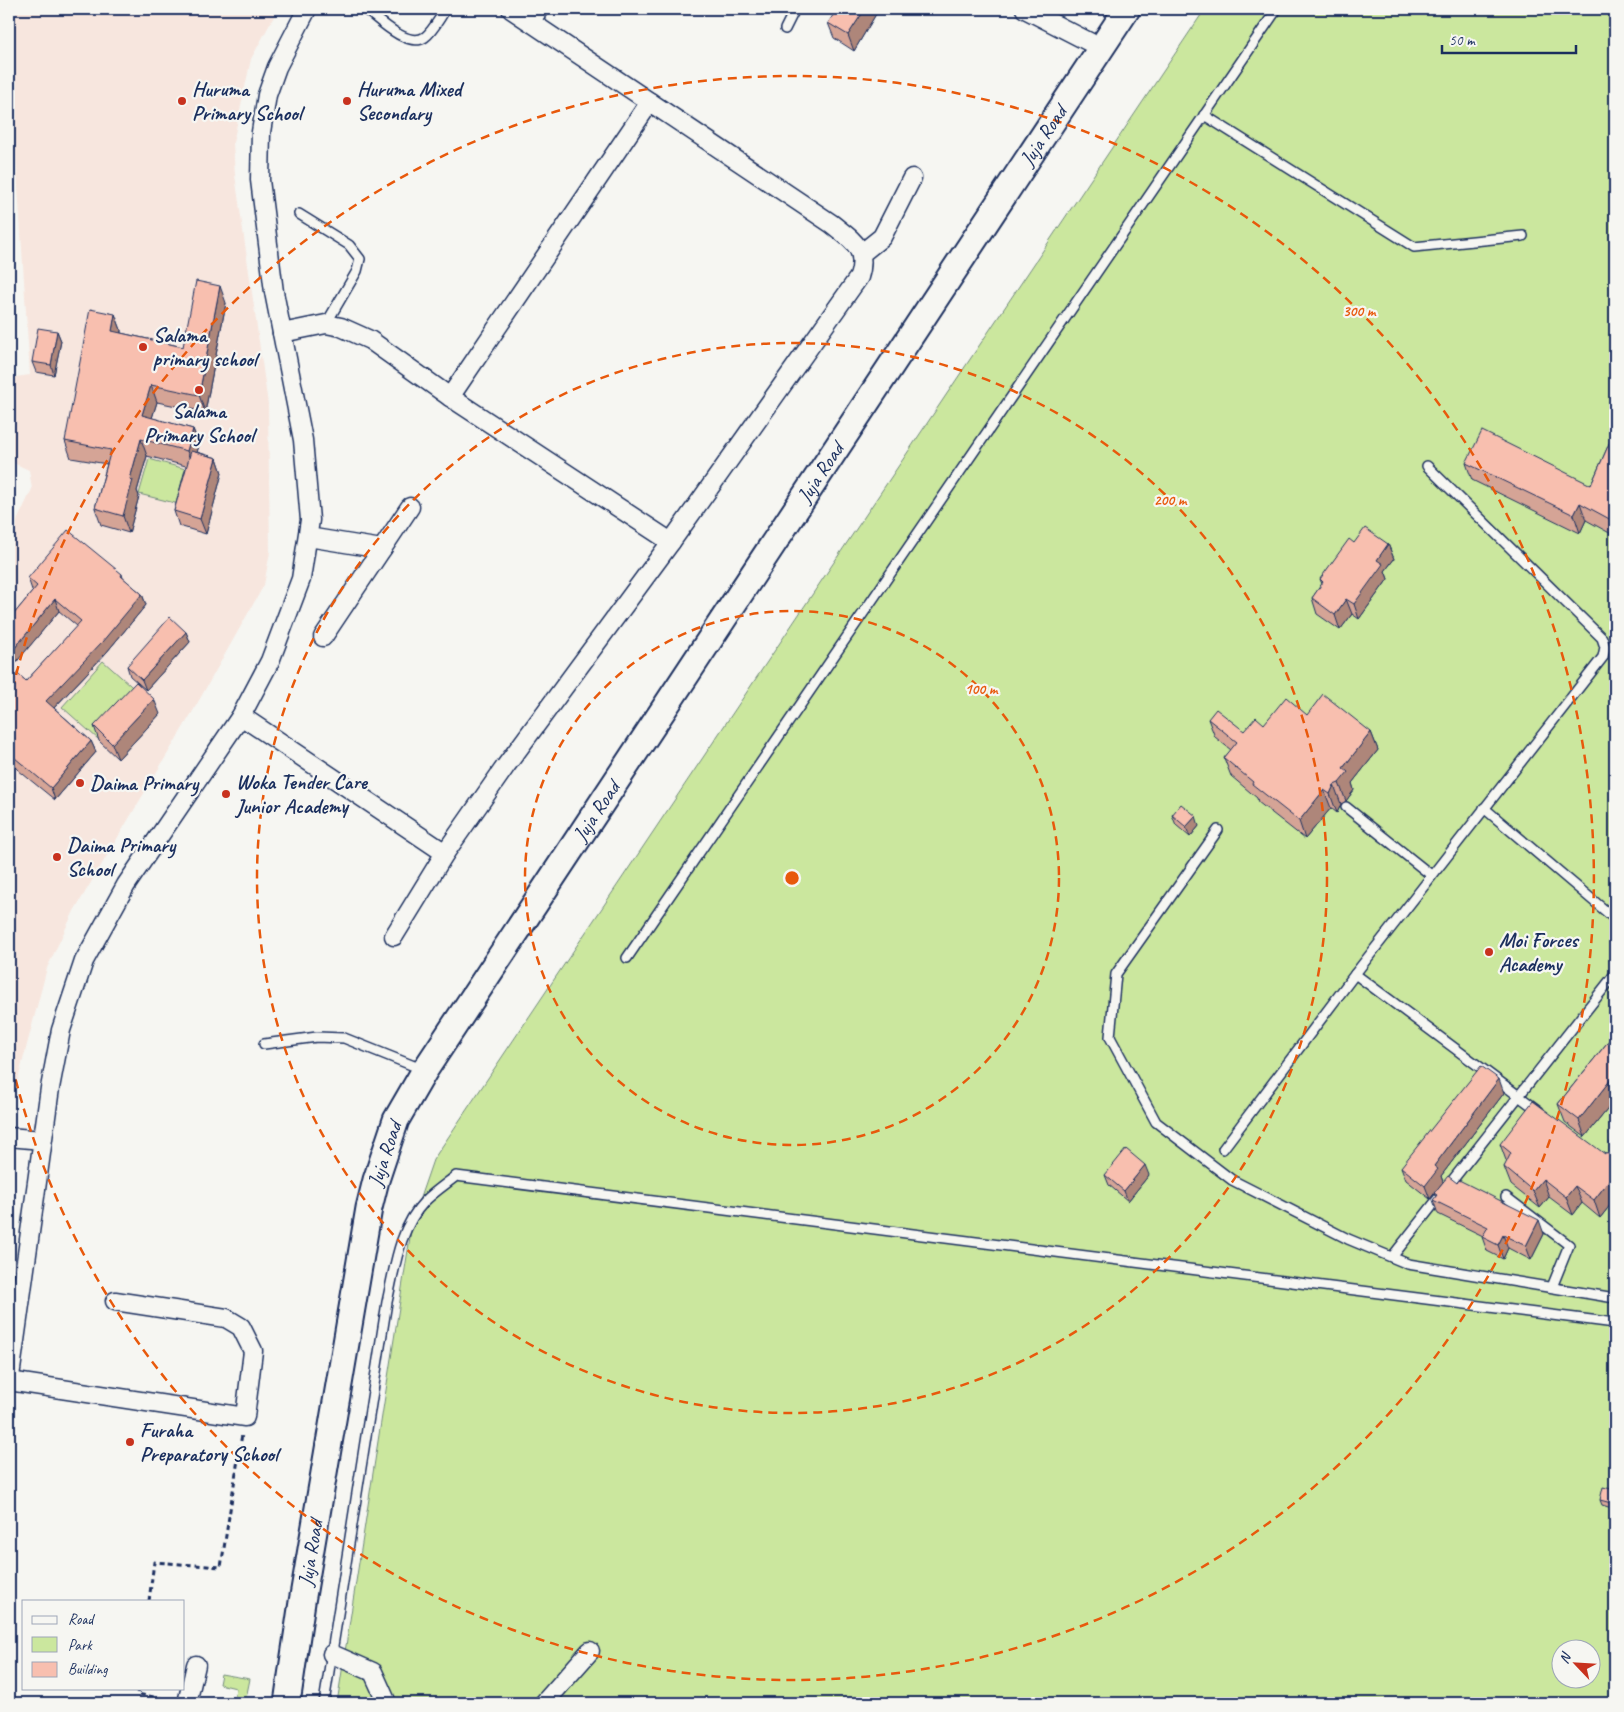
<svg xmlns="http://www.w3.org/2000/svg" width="1624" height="1712" viewBox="0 0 1624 1712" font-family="Caveat,sans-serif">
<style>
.built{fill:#f7e6de}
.green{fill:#cbe79e;stroke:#738b7e;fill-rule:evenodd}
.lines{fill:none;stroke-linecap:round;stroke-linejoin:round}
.service-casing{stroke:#1b2f5e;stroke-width:12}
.minor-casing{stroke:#1b2f5e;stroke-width:21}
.secondary-casing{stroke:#1b2f5e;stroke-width:29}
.path{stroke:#1b2f5e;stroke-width:3;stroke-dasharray:5 4;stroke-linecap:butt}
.service{stroke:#f6f6f2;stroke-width:9}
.minor{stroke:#f6f6f2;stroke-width:18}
.secondary{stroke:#f6f6f2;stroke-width:25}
.wall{fill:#d5a496;stroke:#1b2f5e;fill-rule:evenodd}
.shaded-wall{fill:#ae867a;stroke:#1b2f5e}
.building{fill:#f8bfaf;stroke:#1b2f5e}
.ring{fill:none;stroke:#e8590c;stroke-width:2.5;stroke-dasharray:9 6}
.poi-dot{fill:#c8321e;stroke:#f6f6f2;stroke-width:2}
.labels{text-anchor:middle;stroke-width:4.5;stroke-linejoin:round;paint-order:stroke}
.poi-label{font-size:21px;font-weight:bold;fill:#1b2f5e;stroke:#f6f6f2;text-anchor:start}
.street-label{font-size:21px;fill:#1b2f5e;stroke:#f6f6f2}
.centre{fill:#e8590c;stroke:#f6f6f2;stroke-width:2.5}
.ring-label{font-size:15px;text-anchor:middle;font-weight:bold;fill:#e8590c;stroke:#f6f6f2;stroke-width:4.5;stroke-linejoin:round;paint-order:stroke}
</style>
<rect width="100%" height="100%" fill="#f6f6f2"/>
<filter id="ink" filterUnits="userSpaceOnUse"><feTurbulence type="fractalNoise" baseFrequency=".02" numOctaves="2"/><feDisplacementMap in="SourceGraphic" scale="10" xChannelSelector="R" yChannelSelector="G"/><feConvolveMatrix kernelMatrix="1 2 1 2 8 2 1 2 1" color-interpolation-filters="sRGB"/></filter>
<g filter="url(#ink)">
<polygon class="built" points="9,9 278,9 251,59 233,143 235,175 268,404 270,552 264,585 193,711 74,911 47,968 17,1083 9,1091 9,538 32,489 29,470 9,461 9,378 30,375 9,45"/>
<g class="green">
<path d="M1205,9H1615V1703H337L413,1218L433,1160ZM1562,1650H1592V1680H1562Z"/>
<polygon points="149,459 193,471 183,505 139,494"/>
<polygon points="103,661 139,693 98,739 62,707"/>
<polygon points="221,1674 250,1679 245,1703 234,1703 236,1688 219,1684"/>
</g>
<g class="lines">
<defs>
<g id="service">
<path d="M365,9C378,19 408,49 425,37C433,31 440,17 446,9"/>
<polyline points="785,29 795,9"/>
<polyline points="1204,115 1414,247 1523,236"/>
<polyline points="299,214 349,245 360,259 357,271 326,324"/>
<polyline points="1346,807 1431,875"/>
<polyline points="1484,808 1615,919"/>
<polyline points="1218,830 1116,974 1110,1037 1156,1122 1232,1180 1348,1239 1408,1264 1615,1298"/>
<polyline points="627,958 1277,9"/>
<polyline points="1355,974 1539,1111"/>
<polyline points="264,1044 317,1037 344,1038 424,1070"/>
<polyline points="1223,1149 1355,974 1603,657 1605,647 1602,638 1427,466"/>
<polyline points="1506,1197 1569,1245 1552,1287"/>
<polyline points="1392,1257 1615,974"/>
<path d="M324,1703L387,1302C395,1267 399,1228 425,1201C434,1192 446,1184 456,1176L1615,1323"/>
</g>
<g id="minor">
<polyline points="1025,9 1101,48"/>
<polyline points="530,21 539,9"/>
<polyline points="862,253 882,237 912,178"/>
<polyline points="282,333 326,324 341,327 370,340 450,397 671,542"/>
<polyline points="450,397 650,102"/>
<polyline points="308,537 382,549 323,637"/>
<polyline points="382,549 410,507"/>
<path d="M241,716L445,853L505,767L671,542L859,277C868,248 853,241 832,224L511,9"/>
<polyline points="394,936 445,853"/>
<polyline points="9,1137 42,1140"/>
<polyline points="9,1381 245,1417 253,1351 241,1327 226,1318 115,1301"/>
<polyline points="9,1384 50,1088 61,1030 84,961 126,885 241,716 270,661 301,579 310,520 303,440 274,292 260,180 261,132 267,95 277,67 307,9"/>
<polyline points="332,1654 373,1672 387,1703"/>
<polyline points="187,1703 196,1665"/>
<polyline points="544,1703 590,1651"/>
</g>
<g id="secondary">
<path id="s1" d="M287,1703L302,1602L369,1208L376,1180L396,1120L425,1070L1127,9"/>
</g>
</defs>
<use href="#service" class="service-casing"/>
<use href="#minor" class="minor-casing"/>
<use href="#secondary" class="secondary-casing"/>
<g class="path">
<polyline points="149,1601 154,1562 221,1567 242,1434"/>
<polyline points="138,1688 137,1694 171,1700"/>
</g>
<use href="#service" class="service"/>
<use href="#minor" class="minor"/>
<use href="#secondary" class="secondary"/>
</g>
<g class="wall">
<polygon points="879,9 854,51 834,38 828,23"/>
<polygon points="226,303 205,412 157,402 152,418 193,429 199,445 197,452 217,458 222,473 206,534 179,526 174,511 186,466 147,456 137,491 139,496 129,533 101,525 95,508 107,464 71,458 65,441 115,314 121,330 121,333 183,347"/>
<polygon points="57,331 61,341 54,375 36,372 32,362"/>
<polygon points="1615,430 1615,536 1586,520 1580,533 1472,480 1466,463 1591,485"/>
<polygon points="1354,543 1388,544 1394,559 1385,571 1388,579 1359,619 1352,614 1340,630 1317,614 1312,598 1322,584 1320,579"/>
<path d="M122,574L123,578L142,594L146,605L106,653L54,708L91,741L96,752L55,800L18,770L9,761V620L33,591L32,590L28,578ZM59,611L77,626L26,681L11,668Z"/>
<polygon points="186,632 190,642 146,690 130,676 127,666"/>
<polygon points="160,714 118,759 99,741 94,726"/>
<polygon points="1307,715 1371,732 1378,750 1352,783 1354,790 1346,801 1341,804 1337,813 1331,808 1305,839 1258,802 1257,798 1231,776 1224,758 1231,750 1215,737 1208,719 1244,731 1264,724"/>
<polygon points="1172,815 1199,826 1190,837 1176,825"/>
<polygon points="1615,1033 1615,1100 1585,1137 1565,1122 1558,1104"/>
<polygon points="1504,1093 1441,1176 1443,1182 1430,1199 1406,1180 1401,1167"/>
<polygon points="1615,1136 1615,1199 1600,1218 1582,1203 1573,1215 1549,1197 1540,1208 1511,1185 1504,1167 1507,1163 1500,1144 1605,1154 1613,1153 1610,1143"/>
<polygon points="1105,1175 1149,1175 1128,1201 1109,1185"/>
<polygon points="1457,1183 1544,1234 1531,1260 1508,1248 1503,1259 1487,1251 1482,1237 1483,1236 1438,1214 1433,1200 1436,1197 1434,1193"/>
<polygon points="1615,1490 1615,1509 1602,1505 1600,1500"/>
</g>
<g class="shaded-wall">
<polygon points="865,9 879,9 854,51 848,35"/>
<polygon points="220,286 226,303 205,412 199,395"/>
<polygon points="115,314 121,330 118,348 112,331"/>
<polygon points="57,331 61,341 54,375 51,365"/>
<polygon points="151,385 157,402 148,431 142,415"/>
<polygon points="193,429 199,445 193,468 187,451"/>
<polygon points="141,439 147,456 137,491 139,496 129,533 123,516 130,479"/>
<polygon points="217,458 222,473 206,534 200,519"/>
<polygon points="1580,503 1586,520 1580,533 1574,515"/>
<polygon points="1388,544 1394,559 1385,571 1388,579 1359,619 1354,604 1377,560"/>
<polygon points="142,594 146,605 106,653 50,712 46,701"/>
<polygon points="55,599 59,611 9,671 9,655"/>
<polygon points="1346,599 1352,614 1340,630 1335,615"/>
<polygon points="186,632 190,642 146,690 142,680"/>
<polygon points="154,699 160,714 118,759 112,744"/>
<polygon points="1371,732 1378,750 1352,783 1354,790 1346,801 1339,783 1343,768"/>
<polygon points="91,741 96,752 55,800 51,788"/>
<polygon points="1334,785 1341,804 1337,813 1330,794"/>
<polygon points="1324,790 1331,808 1305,839 1299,821"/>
<polygon points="1196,816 1199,826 1190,837 1186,827"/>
<polygon points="1615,1074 1615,1100 1585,1137 1579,1120"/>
<polygon points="1499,1079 1504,1093 1441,1176 1443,1182 1430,1199 1425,1186 1434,1166"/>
<polygon points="1145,1165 1149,1175 1128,1201 1124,1191"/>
<polygon points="1615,1173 1615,1199 1600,1218 1594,1200"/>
<polygon points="1543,1179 1549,1197 1540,1208 1533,1191"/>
<polygon points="1575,1186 1582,1203 1573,1215 1566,1197"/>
<polygon points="1539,1220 1544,1234 1531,1260 1526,1246"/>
<polygon points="1503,1235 1508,1248 1503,1259 1498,1245"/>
</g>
<g class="building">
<polygon points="837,9 865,9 848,35 828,23"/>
<polygon points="196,281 220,286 199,395 151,385 142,415 193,429 187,451 141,439 130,479 133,480 123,516 95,508 111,450 65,441 90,309 115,314 112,331 183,347"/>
<polygon points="38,328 57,331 51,365 32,362"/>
<polygon points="1615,430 1615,522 1580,503 1574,515 1466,463 1482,431 1591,485"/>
<polygon points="191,451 217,458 200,519 174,511"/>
<polygon points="1365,528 1388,544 1377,560 1383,564 1354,604 1346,599 1335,615 1312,598 1323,582 1320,579 1349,539 1354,543"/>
<polygon points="68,530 122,574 121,576 142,594 102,642 46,701 91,741 51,788 9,753 9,666 26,681 81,621 55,599 9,655 9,620 37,586 28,578"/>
<polygon points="170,617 186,632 142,680 127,666"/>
<polygon points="136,682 154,699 112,744 94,726"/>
<polygon points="1323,694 1371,732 1343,768 1348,772 1339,783 1334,785 1330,794 1324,790 1299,821 1252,784 1253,782 1224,758 1237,742 1208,719 1216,709 1244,731 1256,717 1264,724 1286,697 1307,715"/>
<polygon points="1181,804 1196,816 1186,827 1172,815"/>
<polygon points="1615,1033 1615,1074 1579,1120 1558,1104"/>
<polygon points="1481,1066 1499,1079 1434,1166 1438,1169 1425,1186 1401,1167"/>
<polygon points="1533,1101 1605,1154 1613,1153 1614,1147 1610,1143 1615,1136 1615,1173 1594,1200 1575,1186 1566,1197 1543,1179 1533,1191 1504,1167 1511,1153 1500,1144"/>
<polygon points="1126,1149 1145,1165 1124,1191 1105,1175"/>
<polygon points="1448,1176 1457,1183 1459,1180 1539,1220 1526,1246 1503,1235 1498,1245 1482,1237 1488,1227 1433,1200 1437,1195 1434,1193"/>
<polygon points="1603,1487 1615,1490 1615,1504 1600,1500"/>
</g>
</g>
<g class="ring">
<circle cx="792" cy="878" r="267"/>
<circle cx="792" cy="878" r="535"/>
<path d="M9 704A802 802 0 1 1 9 1052"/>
</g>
<g class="poi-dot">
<circle cx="182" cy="101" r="5"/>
<circle cx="347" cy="101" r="5"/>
<circle cx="143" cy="347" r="5"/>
<circle cx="199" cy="390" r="5"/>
<circle cx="80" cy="783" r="5"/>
<circle cx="226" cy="794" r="5"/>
<circle cx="57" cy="857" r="5"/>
<circle cx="1489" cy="952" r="5"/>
<circle cx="130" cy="1442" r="5"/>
</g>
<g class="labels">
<g class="poi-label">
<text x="192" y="96">Huruma<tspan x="192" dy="24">Primary School</tspan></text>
<text x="357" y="96">Huruma Mixed<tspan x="357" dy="24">Secondary</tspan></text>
<text x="153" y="342">Salama<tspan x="153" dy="24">primary school</tspan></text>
<text x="199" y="418" text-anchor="middle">Salama<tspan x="199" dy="24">Primary School</tspan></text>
<text x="236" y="789">Woka Tender Care<tspan x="236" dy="24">Junior Academy</tspan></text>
<text x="90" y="790">Daima Primary</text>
<text x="67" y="852">Daima Primary<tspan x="67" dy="24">School</tspan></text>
<text x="1499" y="947">Moi Forces<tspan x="1499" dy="24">Academy</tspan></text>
<text x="140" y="1437">Furaha<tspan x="140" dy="24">Preparatory School</tspan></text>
</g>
<g class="street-label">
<text dy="7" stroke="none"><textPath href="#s1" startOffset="1772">Juja Road</textPath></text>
<text dy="7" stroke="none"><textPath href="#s1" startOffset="1368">Juja Road</textPath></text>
<text dy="7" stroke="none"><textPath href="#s1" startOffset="962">Juja Road</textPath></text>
<text dy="7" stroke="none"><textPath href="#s1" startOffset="558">Juja Road</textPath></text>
<text dy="7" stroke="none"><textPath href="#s1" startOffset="152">Juja Road</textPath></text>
</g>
</g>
<circle cx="792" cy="878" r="8" class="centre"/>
<g class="ring-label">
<text x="1359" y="316">300 m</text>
<text x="1170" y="505">200 m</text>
<text x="981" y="694">100 m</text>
</g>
<rect width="1624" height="1712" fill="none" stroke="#f6f6f2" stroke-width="30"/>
<rect x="15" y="15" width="1594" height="1682" fill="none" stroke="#1b2f5e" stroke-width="2" filter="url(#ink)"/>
<rect x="22" y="1600" width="162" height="90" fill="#f6f6f2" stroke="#9ea6b7"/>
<rect x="32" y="1616" width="25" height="8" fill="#f6f6f2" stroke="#9ea6b7"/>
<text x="68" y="1624" font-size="15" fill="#1b2f5e">Road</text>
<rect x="32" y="1637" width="25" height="15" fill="#cbe79e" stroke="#9ea6b7"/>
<text x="68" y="1650" font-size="15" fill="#1b2f5e">Park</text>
<rect x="32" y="1662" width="25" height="15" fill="#f8bfaf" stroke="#9ea6b7"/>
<text x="68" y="1674" font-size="15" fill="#1b2f5e">Building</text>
<g transform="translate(1576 1664) rotate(295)"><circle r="24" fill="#f6f6f2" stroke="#9ea6b7"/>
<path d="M0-4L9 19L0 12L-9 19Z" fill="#c8321e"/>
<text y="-8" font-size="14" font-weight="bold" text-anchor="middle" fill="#1b2f5e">N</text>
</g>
<path d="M1442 45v8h134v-8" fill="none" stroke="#1b2f5e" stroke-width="2.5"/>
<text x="1449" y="45" font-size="15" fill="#1b2f5e" stroke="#f6f6f2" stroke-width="4" paint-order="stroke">50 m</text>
</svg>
